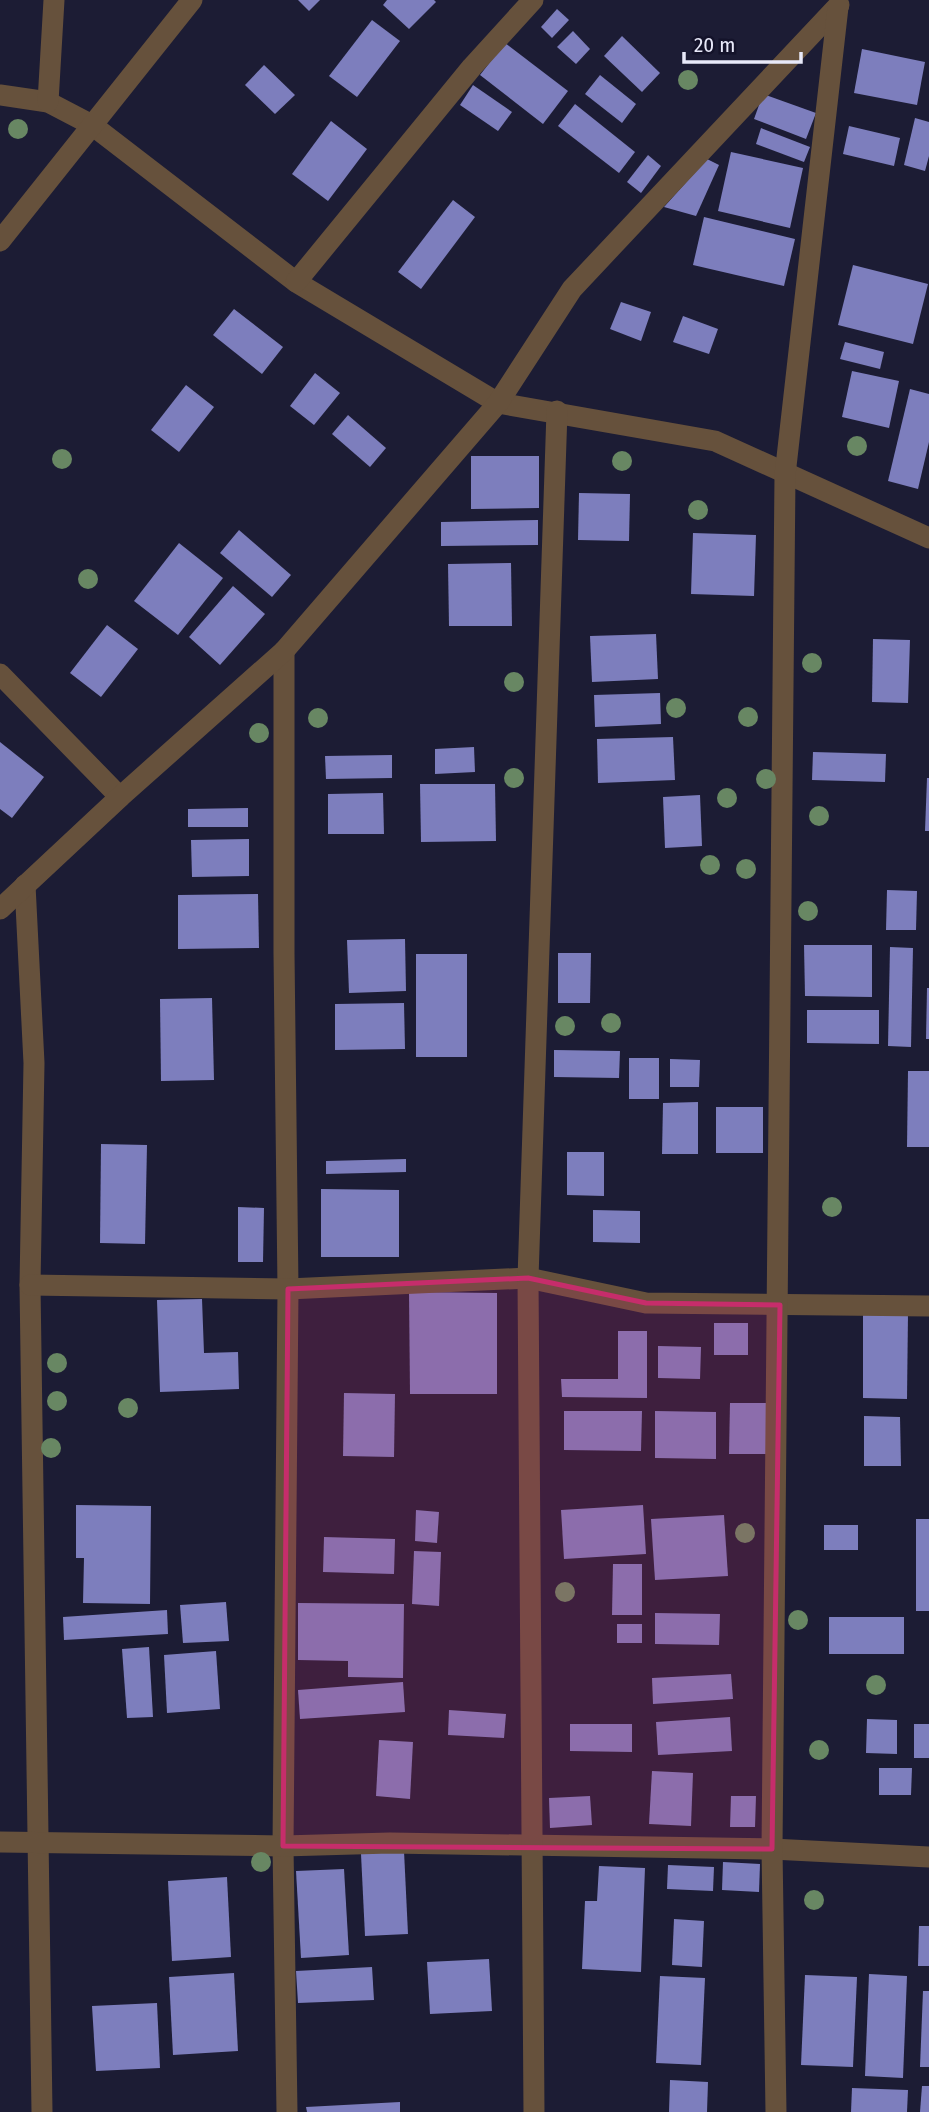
<svg xmlns="http://www.w3.org/2000/svg" width="929" height="2112" viewBox="0 0 929 2112" font-family="'Fira Sans Condensed',sans-serif">
<style>
.building{fill:#7d7ebd}
.lines{fill:none;stroke-linecap:round;stroke-linejoin:round}
.minor{stroke:#66513c;stroke-width:21}
.tree{fill:#688763}
.marked{fill:#c62d6b;fill-opacity:0.2;stroke:#c62d6b;stroke-width:5;stroke-linejoin:round}
</style>
<rect width="100%" height="100%" fill="#1c1c34"/>
<g class="building">
<polygon points="298,0 320,0 309,11"/>
<polygon points="387,0 434,0 436,2 409,29 383,5"/>
<polygon points="557,9 569,20 552,38 541,27"/>
<polygon points="372,20 400,41 357,97 329,76"/>
<polygon points="573,31 590,49 576,64 557,47"/>
<polygon points="622,36 660,73 642,92 604,56"/>
<polygon points="505,43 568,91 543,124 480,75"/>
<polygon points="862,49 925,62 917,105 854,93"/>
<polygon points="264,65 295,95 275,114 245,85"/>
<polygon points="600,75 636,104 622,123 585,94"/>
<polygon points="473,85 512,112 498,131 460,105"/>
<polygon points="763,94 816,113 806,139 754,119"/>
<polygon points="575,104 635,152 619,173 558,126"/>
<polygon points="915,118 929,122 929,156 925,171 904,165"/>
<polygon points="331,121 367,149 328,201 292,174"/>
<polygon points="849,126 900,138 894,166 843,154"/>
<polygon points="761,128 810,147 804,162 756,144"/>
<polygon points="731,152 803,168 790,228 718,211"/>
<polygon points="648,155 661,166 641,193 627,182"/>
<polygon points="707,159 719,165 696,216 664,207"/>
<polygon points="453,200 475,217 421,289 398,272"/>
<polygon points="704,217 795,239 784,286 693,265"/>
<polygon points="853,265 928,284 913,344 838,325"/>
<polygon points="621,302 651,312 641,341 610,329"/>
<polygon points="234,309 283,347 262,374 213,335"/>
<polygon points="683,316 718,329 709,354 673,342"/>
<polygon points="845,342 884,352 880,369 840,359"/>
<polygon points="852,371 899,381 889,428 842,417"/>
<polygon points="315,373 340,393 314,425 290,406"/>
<polygon points="186,385 214,407 179,452 151,430"/>
<polygon points="910,389 929,394 929,442 918,489 888,481"/>
<polygon points="348,415 386,448 370,467 332,434"/>
<polygon points="471,456 539,456 539,508 471,509"/>
<polygon points="579,493 630,494 629,541 578,540"/>
<polygon points="538,520 538,545 441,546 441,522"/>
<polygon points="239,530 291,575 272,597 220,553"/>
<polygon points="693,533 756,535 754,596 691,594"/>
<polygon points="179,543 223,578 178,635 134,601"/>
<polygon points="511,563 512,626 449,626 448,564"/>
<polygon points="233,586 265,614 220,665 189,637"/>
<polygon points="107,625 138,649 101,697 70,673"/>
<polygon points="656,634 658,679 592,682 590,636"/>
<polygon points="873,639 910,640 908,703 872,702"/>
<polygon points="660,693 661,724 595,727 594,695"/>
<polygon points="673,737 675,780 598,783 597,739"/>
<polygon points="0,742 44,777 12,818 0,809"/>
<polygon points="474,747 475,772 435,774 435,749"/>
<polygon points="813,752 886,754 885,782 812,780"/>
<polygon points="392,755 392,778 326,779 325,756"/>
<polygon points="927,778 929,778 929,831 925,831"/>
<polygon points="420,784 495,784 496,841 421,842"/>
<polygon points="383,793 384,834 328,834 328,794"/>
<polygon points="700,795 702,846 665,848 663,797"/>
<polygon points="248,808 248,827 188,827 188,809"/>
<polygon points="249,839 249,876 192,877 191,840"/>
<polygon points="887,890 917,891 916,930 886,930"/>
<polygon points="258,894 259,948 178,949 178,895"/>
<polygon points="405,939 406,991 349,993 347,940"/>
<polygon points="804,945 872,945 872,997 805,996"/>
<polygon points="890,947 913,948 911,1047 888,1046"/>
<polygon points="558,953 591,953 590,1003 558,1003"/>
<rect x="416" y="954" width="51" height="103"/>
<polygon points="927,988 929,988 929,1039 926,1039"/>
<polygon points="212,998 214,1080 161,1081 160,999"/>
<polygon points="404,1003 405,1049 335,1050 335,1004"/>
<polygon points="807,1010 879,1010 879,1044 807,1043"/>
<polygon points="554,1050 620,1051 619,1078 554,1077"/>
<rect x="629" y="1058" width="30" height="41"/>
<polygon points="670,1059 700,1060 699,1087 670,1087"/>
<polygon points="908,1071 929,1071 929,1147 907,1147"/>
<polygon points="698,1102 698,1154 662,1154 663,1103"/>
<rect x="716" y="1107" width="47" height="46"/>
<polygon points="101,1144 147,1145 145,1244 100,1243"/>
<polygon points="567,1152 604,1152 604,1196 567,1195"/>
<polygon points="406,1159 406,1172 326,1174 326,1161"/>
<polygon points="321,1189 399,1190 399,1257 321,1257"/>
<polygon points="238,1207 264,1208 263,1262 238,1262"/>
<polygon points="593,1210 640,1211 640,1243 593,1242"/>
<polygon points="409,1292 497,1293 497,1394 410,1394"/>
<polygon points="202,1299 204,1353 238,1352 239,1389 160,1392 157,1300"/>
<polygon points="863,1312 908,1313 907,1399 863,1398"/>
<rect x="714" y="1323" width="34" height="32"/>
<polygon points="618,1331 647,1331 647,1398 562,1397 561,1379 618,1379"/>
<polygon points="658,1346 701,1347 700,1379 658,1378"/>
<polygon points="344,1393 395,1394 394,1457 343,1456"/>
<polygon points="730,1403 768,1403 767,1454 729,1454"/>
<polygon points="564,1411 642,1411 641,1451 564,1450"/>
<polygon points="655,1411 716,1412 716,1459 655,1458"/>
<polygon points="864,1416 900,1417 901,1466 864,1466"/>
<polygon points="76,1505 151,1506 150,1604 83,1603 84,1558 76,1558"/>
<polygon points="643,1505 646,1554 564,1559 561,1510"/>
<polygon points="416,1510 439,1512 437,1543 415,1541"/>
<polygon points="724,1515 728,1576 655,1580 651,1519"/>
<rect x="916" y="1519" width="13" height="92"/>
<rect x="824" y="1525" width="34" height="25"/>
<polygon points="324,1537 395,1539 394,1574 323,1572"/>
<polygon points="414,1551 441,1552 439,1606 412,1604"/>
<polygon points="613,1564 642,1564 642,1615 612,1615"/>
<polygon points="226,1602 229,1641 183,1643 180,1605"/>
<polygon points="298,1603 404,1604 403,1678 348,1677 348,1661 298,1660"/>
<polygon points="167,1610 168,1634 64,1640 63,1617"/>
<polygon points="655,1613 720,1614 719,1645 655,1644"/>
<rect x="829" y="1617" width="75" height="37"/>
<rect x="617" y="1624" width="25" height="19"/>
<polygon points="149,1647 153,1717 127,1718 122,1649"/>
<polygon points="216,1651 220,1709 167,1713 164,1655"/>
<polygon points="731,1674 733,1699 653,1704 652,1678"/>
<polygon points="403,1682 405,1712 300,1719 298,1690"/>
<polygon points="449,1710 506,1714 504,1738 448,1735"/>
<polygon points="730,1717 732,1751 658,1755 656,1722"/>
<polygon points="867,1719 897,1720 897,1754 866,1753"/>
<polygon points="570,1724 632,1724 632,1752 570,1751"/>
<rect x="914" y="1724" width="15" height="34"/>
<polygon points="379,1740 413,1742 410,1799 376,1796"/>
<polygon points="879,1768 912,1768 911,1795 879,1795"/>
<polygon points="652,1771 693,1773 691,1826 649,1824"/>
<polygon points="590,1796 592,1825 550,1828 549,1798"/>
<polygon points="731,1796 756,1796 755,1827 730,1827"/>
<polygon points="404,1851 408,1934 365,1936 361,1854"/>
<polygon points="723,1862 760,1864 759,1892 722,1890"/>
<polygon points="668,1865 714,1867 713,1891 667,1889"/>
<polygon points="599,1866 645,1868 641,1972 582,1969 585,1901 597,1901"/>
<polygon points="344,1869 349,1955 301,1958 296,1871"/>
<polygon points="227,1877 231,1957 172,1961 168,1881"/>
<polygon points="674,1919 704,1921 702,1967 672,1965"/>
<polygon points="919,1926 929,1926 929,1966 918,1966"/>
<polygon points="489,1959 492,2011 430,2014 427,1962"/>
<polygon points="372,1967 374,2000 298,2003 296,1971"/>
<polygon points="234,1973 238,2051 173,2055 169,1977"/>
<polygon points="869,1974 907,1976 903,2078 865,2076"/>
<polygon points="805,1975 857,1977 853,2067 801,2065"/>
<polygon points="660,1976 705,1978 701,2065 656,2063"/>
<polygon points="923,1991 929,1991 929,2067 920,2067"/>
<polygon points="157,2003 160,2068 96,2071 92,2006"/>
<polygon points="670,2080 708,2082 707,2112 669,2112"/>
<polygon points="922,2086 929,2086 929,2112 920,2112"/>
<polygon points="852,2088 908,2090 907,2112 851,2112"/>
<polygon points="400,2102 400,2112 307,2112 306,2107"/>
</g>
<g class="lines">
<g class="minor">
<polyline points="0,95 48,102 92,125 296,282 498,403 715,441 929,538"/>
<polyline points="48,102 54,0"/>
<polyline points="0,241 192,0"/>
<polyline points="296,282 472,67 533,0"/>
<polyline points="284,651 284,953 288,1289 283,1846 287,2112"/>
<polyline points="0,674 120,797"/>
<polyline points="25,885 34,1063 30,1285 42,2112"/>
<polyline points="0,909 120,797 284,651 498,403 572,289 839,5"/>
<polyline points="30,1285 288,1289 528,1278 646,1303 929,1306"/>
<polyline points="0,1842 283,1846 390,1843 772,1849 929,1857"/>
<polyline points="534,2112 528,1278 557,411"/>
<polyline points="776,2112 772,1849 785,475 838,7"/>
</g>
</g>
<g class="tree">
<circle cx="688" cy="80" r="10"/>
<circle cx="18" cy="129" r="10"/>
<circle cx="857" cy="446" r="10"/>
<circle cx="62" cy="459" r="10"/>
<circle cx="622" cy="461" r="10"/>
<circle cx="698" cy="510" r="10"/>
<circle cx="88" cy="579" r="10"/>
<circle cx="812" cy="663" r="10"/>
<circle cx="514" cy="682" r="10"/>
<circle cx="676" cy="708" r="10"/>
<circle cx="748" cy="717" r="10"/>
<circle cx="318" cy="718" r="10"/>
<circle cx="259" cy="733" r="10"/>
<circle cx="514" cy="778" r="10"/>
<circle cx="766" cy="779" r="10"/>
<circle cx="727" cy="798" r="10"/>
<circle cx="819" cy="816" r="10"/>
<circle cx="710" cy="865" r="10"/>
<circle cx="746" cy="869" r="10"/>
<circle cx="808" cy="911" r="10"/>
<circle cx="611" cy="1023" r="10"/>
<circle cx="565" cy="1026" r="10"/>
<circle cx="832" cy="1207" r="10"/>
<circle cx="57" cy="1363" r="10"/>
<circle cx="57" cy="1401" r="10"/>
<circle cx="128" cy="1408" r="10"/>
<circle cx="51" cy="1448" r="10"/>
<circle cx="745" cy="1533" r="10"/>
<circle cx="565" cy="1592" r="10"/>
<circle cx="798" cy="1620" r="10"/>
<circle cx="876" cy="1685" r="10"/>
<circle cx="819" cy="1750" r="10"/>
<circle cx="261" cy="1862" r="10"/>
<circle cx="814" cy="1900" r="10"/>
</g>
<path class="marked" d="M528,1278L646,1303L780,1305L772,1849L283,1846L288,1289Z"/>
<path d="M684 52v10h117v-10" fill="none" stroke="#e8e9f9" stroke-width="3.5"/>
<text x="694" y="52" font-size="21" fill="#e8e9f9" stroke="#14132a" stroke-width="5" paint-order="stroke">20 m</text>
</svg>
